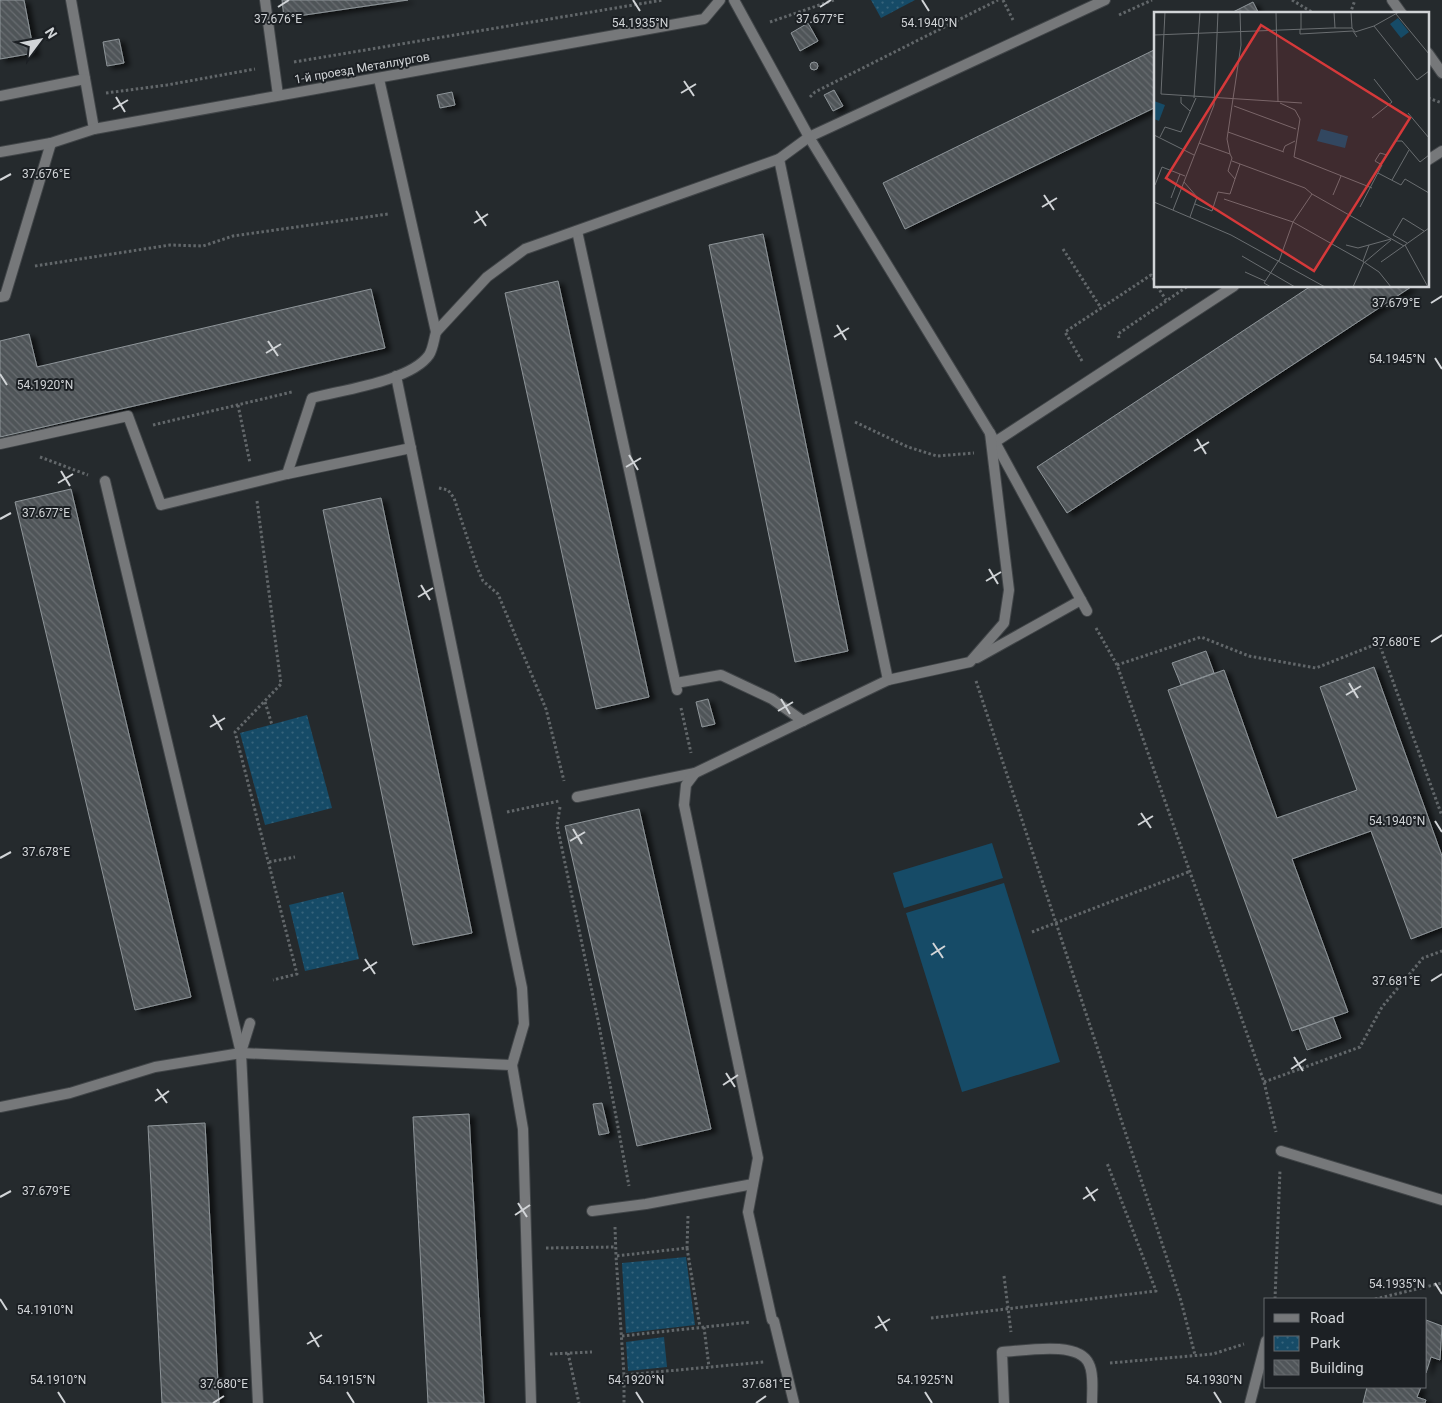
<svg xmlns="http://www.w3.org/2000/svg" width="1442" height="1403" viewBox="0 0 1442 1403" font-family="Roboto,sans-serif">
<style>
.green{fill:#164b67}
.park{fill:url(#park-dots)}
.building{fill:url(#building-back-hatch);stroke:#8e9599;filter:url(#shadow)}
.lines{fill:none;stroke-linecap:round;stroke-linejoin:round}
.lane-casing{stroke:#414548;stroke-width:12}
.street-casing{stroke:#414548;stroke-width:12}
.path{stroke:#62676a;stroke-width:3;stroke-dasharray:2.5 2.5;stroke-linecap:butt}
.lane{stroke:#76787a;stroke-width:10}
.street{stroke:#76787a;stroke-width:10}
.ticks{fill:none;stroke:#d1d4d7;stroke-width:2}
.labels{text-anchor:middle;stroke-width:4;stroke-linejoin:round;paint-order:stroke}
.street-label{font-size:12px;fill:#d1d4d7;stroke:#1c2024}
.inset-road{fill:none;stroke:#6a6e71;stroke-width:1}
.view{fill:#d6393a;fill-opacity:0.15;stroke:#d6393a;stroke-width:2.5}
.inset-edge{fill:none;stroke:#d1d4d7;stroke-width:2.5}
.ticks-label{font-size:12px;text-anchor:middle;fill:#d1d4d7;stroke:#1c2024;stroke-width:4;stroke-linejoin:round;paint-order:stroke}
</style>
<defs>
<pattern id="park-dots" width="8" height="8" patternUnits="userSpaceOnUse" patternTransform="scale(1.25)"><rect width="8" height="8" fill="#164b67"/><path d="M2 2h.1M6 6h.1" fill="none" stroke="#37647c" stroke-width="1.8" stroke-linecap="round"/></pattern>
<pattern id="building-back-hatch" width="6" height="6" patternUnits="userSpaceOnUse" patternTransform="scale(1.25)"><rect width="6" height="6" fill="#505559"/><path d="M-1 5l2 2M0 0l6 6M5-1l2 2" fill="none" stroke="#686d70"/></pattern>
<filter id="shadow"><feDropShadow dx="5.5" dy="3" stdDeviation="2.5" flood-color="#0009"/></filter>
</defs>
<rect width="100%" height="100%" fill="#252a2d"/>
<g class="green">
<polygon points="992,843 1003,878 904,908 893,873"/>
<polygon points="1004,883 1060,1062 962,1092 906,913"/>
</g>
<g class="park">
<polygon points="871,0 915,0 881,18"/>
<polygon points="307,715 332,808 265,825 240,733"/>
<polygon points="343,892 359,959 305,971 289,905"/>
<polygon points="686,1257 695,1325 626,1333 622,1263"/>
<polygon points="664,1337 667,1367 628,1371 626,1342"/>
</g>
<g class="building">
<polygon points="0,0 24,0 34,53 0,59"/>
<polygon points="282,0 408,0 284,18"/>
<polygon points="1253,2 1259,14 1228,14 1233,12"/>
<polygon points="808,23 818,41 800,51 791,33"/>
<polygon points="119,39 124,63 107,66 103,42"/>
<polygon points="1156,49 1156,107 905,229 883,183"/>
<circle cx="814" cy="66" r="4"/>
<polygon points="834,90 843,106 833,111 824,95"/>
<polygon points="452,92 455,105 440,108 437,95"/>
<polygon points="763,234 848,651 795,662 709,245"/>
<polygon points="558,281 649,697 596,709 505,293"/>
<polygon points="1311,286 1411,287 1067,513 1037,467"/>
<polygon points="371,289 385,348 0,437 0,341 29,334 37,367"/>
<polygon points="71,489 191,997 135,1010 15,502"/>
<polygon points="381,498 472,933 413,945 323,510"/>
<polygon points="1206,651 1214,673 1181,685 1172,663"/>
<polygon points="1374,667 1442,856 1442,927 1411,939 1371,831 1292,859 1348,1012 1292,1031 1168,690 1224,670 1277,818 1357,790 1320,687"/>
<polygon points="708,699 715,724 702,727 696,702"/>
<polygon points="639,809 711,1129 637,1146 565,826"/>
<polygon points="1333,1017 1341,1038 1307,1050 1299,1029"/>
<polygon points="602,1103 609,1133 599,1135 593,1104"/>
<polygon points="469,1114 484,1403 428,1403 413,1117"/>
<polygon points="205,1123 219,1403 162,1403 148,1126"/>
<polygon points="1426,1320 1442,1326 1440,1360 1431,1357 1426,1373"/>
<polygon points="1367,1387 1421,1387 1417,1397 1426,1400 1425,1403 1363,1403"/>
</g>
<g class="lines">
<defs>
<g id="lane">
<polyline points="71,0 94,129"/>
<polyline points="265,0 278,95"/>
<polyline points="734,0 809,137 990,433 1087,611"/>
<polyline points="1392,0 1402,14"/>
<polyline points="1428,53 1442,73"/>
<polyline points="0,96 85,79"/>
<polyline points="779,159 888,680"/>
<polyline points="1428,160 1442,151"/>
<polyline points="577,231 677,690"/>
<polyline points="0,297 5,296 51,143"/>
<polyline points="436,332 487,277 525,249 779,159 809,137 1105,0"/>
<polyline points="396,376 522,988 524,1024 512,1065"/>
<polyline points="995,442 1234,286"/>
<path d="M0,444L128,416L161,505L287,474L312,398C342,390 411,381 429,355C433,349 434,339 436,332L379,79"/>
<polyline points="287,474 411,448"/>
<polyline points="105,481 241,1053 258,1403"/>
<polyline points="977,658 1081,600"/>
<polyline points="676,683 721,675 772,699 803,721"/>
<polyline points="577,797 695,773"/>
<polyline points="241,1052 250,1023"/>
<polyline points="0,1107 70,1093 155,1067 241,1053 512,1065 523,1129 531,1403"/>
<polyline points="1281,1151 1442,1200"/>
<polyline points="592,1211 646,1204 753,1184"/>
<polyline points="794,1403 774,1321 772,1320 748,1212 758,1158 684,805 686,785 695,773 888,680 970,662 1004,623 1009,590 990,433"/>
<path d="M1004,1403L1002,1352C1023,1351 1079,1340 1089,1364C1094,1374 1092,1392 1092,1403"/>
<polyline points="1250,1403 1266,1341"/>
</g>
<polyline id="street" points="0,152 51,143 94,129 704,19 720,0"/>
</defs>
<use href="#lane" class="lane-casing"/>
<use href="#street" class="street-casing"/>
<g class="path">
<polyline points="1003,0 1013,20"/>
<polyline points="1292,0 1315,14"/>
<polyline points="1350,14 1355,0"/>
<polyline points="1119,15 1152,0"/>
<polyline points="770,22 834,0"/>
<polyline points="294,62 663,0"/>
<polyline points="106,93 167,85 255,69"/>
<polyline points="810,97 815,92 998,0"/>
<polyline points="1428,98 1442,103"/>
<polyline points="1063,249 1101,308"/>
<polyline points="35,266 170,245 203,246 233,236 388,214"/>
<polyline points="1157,286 1166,300"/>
<polyline points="1119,338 1118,334 1188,286"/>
<polyline points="1082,361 1065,332 1151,275 1156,283"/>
<polyline points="238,405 250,463"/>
<polyline points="855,422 908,447 937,456 974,453"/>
<polyline points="153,425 292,392"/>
<polyline points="40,457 88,475"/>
<polyline points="439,488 448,490 454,498 477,567 483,581 498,594 546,709 564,781"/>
<polyline points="257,501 281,684 235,732 297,974 273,980"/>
<polyline points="1096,628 1117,665 1264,1082 1276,1132"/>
<polyline points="1117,665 1201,637 1249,656 1316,668 1379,643 1442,816"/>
<polyline points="976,681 1152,1213 1181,1301 1195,1355"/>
<polyline points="265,702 272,725"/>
<polyline points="681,708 691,753"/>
<polyline points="560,807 557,825 598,1020 629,1186"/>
<polyline points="507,812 559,801"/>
<polyline points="269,862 295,857"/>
<polyline points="1032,932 1191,871"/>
<polyline points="1264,1082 1360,1047 1382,1007 1423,958 1442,951"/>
<polyline points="688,1216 687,1248 616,1256 624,1375 764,1362"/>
<polyline points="615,1227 616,1256"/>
<polyline points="546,1248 616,1247"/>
<polyline points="687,1248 700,1327"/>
<polyline points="1004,1276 1011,1332"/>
<polyline points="1275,1299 1280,1170"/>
<polyline points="1375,1299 1442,1283"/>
<polyline points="931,1318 1156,1291 1107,1163"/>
<polyline points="704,1327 709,1367"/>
<polyline points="622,1336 751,1322"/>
<polyline points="568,1353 579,1403"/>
<polyline points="550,1354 592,1352"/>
<polyline points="1110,1363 1213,1354 1244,1344"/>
<polyline points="624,1375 624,1403"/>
</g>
<use href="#lane" class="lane"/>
<use href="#street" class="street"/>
</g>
<path class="ticks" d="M633,0L640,11M922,0L929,11M278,7L289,0M820,7L831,0M684,81L694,96M681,93L696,84M116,97L125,112M113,109L128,100M0,180L11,174M1044,195L1054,210M1042,207L1057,198M476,211L486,226M474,223L488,214M1431,303L1442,296M837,325L846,340M834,337L849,328M268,341L278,356M266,353L281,344M1435,358L1442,369M0,374L7,385M1197,439L1206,454M1194,451L1209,442M629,455L638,470M626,467L641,458M61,471L70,486M58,483L73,474M0,519L11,513M989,569L998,584M986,581L1001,572M421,585L430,600M418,597L433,588M1431,642L1442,635M1349,683L1358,698M1346,695L1361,686M781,699L790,714M778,711L793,702M213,715L222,730M210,727L225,718M1141,813L1151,828M1435,821L1442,832M1138,825L1153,816M573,829L582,844M570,841L585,832M0,858L11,852M933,943L943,958M931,955L945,946M365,959L375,974M363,971L377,962M1431,981L1442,974M1294,1057L1303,1071M1291,1069L1306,1059M726,1073L735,1087M723,1085L738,1075M157,1089L167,1103M155,1101L169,1091M1086,1187L1095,1201M0,1197L11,1191M1083,1199L1098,1189M518,1203L527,1217M515,1215L530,1205M1435,1283L1442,1294M0,1299L7,1310M878,1316L887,1331M875,1328L890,1319M310,1332L319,1347M307,1344L322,1335M58,1392L65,1403M347,1392L354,1403M636,1392L643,1403M925,1392L932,1403M1214,1392L1221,1403M213,1403L224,1396M756,1403L766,1396"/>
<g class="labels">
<g class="street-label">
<text transform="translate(362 68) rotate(-10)" y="4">1-й проезд Металлургов</text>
</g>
</g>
<g transform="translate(1154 12)">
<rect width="275" height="275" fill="#252a2d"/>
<path d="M244,6L255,20L247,26L236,12ZM0,89L11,93L5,109L0,107ZM167,117L194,124L191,136L163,129Z" fill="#164b67"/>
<path class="inset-road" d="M11,0L7,82L148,91M122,0L124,90M147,0V17M180,0L181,16M197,0L198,16M245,0L220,14L263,68L275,59M242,2L275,42M146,17V22L199,19L203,25M0,23L178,16H198L201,20L220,14M27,85V91L36,99M40,86L46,0M126,91L141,98L146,107L140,145L218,176M80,94L142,117M254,101L275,126M218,106L238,90L220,67M74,120L130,140M0,123L40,143M6,125L11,115L27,120L42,86M129,139L131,134L141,129M76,142L73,127L87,33L86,0M78,149L151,176L158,182M224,161L247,173L251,167L275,181M81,167L86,152M238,168L255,138M30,170L43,185L36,205M1,173L8,155L31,164M179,183L187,164M17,186L26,162M70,187L139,210L210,250L225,260L237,275M0,190L77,223L171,275M41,192L58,199L64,180L76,182L81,167L74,159L78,146L76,142L45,131M206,195L228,153L221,149L226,141L233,143L241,129H248L266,150L275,143M19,198L60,93L64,0M253,231L239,223L249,206L270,219M192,233L204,236L237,227M251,233L274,275M88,244L141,275M125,249L139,210L158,182L250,234M209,249L215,233M211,250L237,228M227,250L275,216M91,260L111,269M117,275L110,271L125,248M199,275L210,250"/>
<path class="view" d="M107,13L256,106L160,259L12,166Z"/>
<rect width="275" height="275" class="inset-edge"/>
</g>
<g class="ticks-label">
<text x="820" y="23">37.677°E</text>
<text x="278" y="23">37.676°E</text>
<text x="640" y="27">54.1935°N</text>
<text x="929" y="27">54.1940°N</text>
<text x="46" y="178">37.676°E</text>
<text x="1396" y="307">37.679°E</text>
<text x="1397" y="363">54.1945°N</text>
<text x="45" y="389">54.1920°N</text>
<text x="46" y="517">37.677°E</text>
<text x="1396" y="646">37.680°E</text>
<text x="1397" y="825">54.1940°N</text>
<text x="46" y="856">37.678°E</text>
<text x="1396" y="985">37.681°E</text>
<text x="46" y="1195">37.679°E</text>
<text x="1397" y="1288">54.1935°N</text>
<text x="45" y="1314">54.1910°N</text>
<text x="58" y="1384">54.1910°N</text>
<text x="347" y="1384">54.1915°N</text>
<text x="636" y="1384">54.1920°N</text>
<text x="925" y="1384">54.1925°N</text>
<text x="1214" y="1384">54.1930°N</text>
<text x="224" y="1388">37.680°E</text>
<text x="766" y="1388">37.681°E</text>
</g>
<rect x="1264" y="1298" width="162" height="90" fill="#1c2024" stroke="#64686c"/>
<rect x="1274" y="1314" width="25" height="8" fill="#76787a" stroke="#64686c"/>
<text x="1310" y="1323" font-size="15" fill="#d1d4d7">Road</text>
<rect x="1274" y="1336" width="25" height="15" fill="url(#park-dots)" stroke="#64686c"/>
<text x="1310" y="1348" font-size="15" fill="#d1d4d7">Park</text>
<rect x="1274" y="1360" width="25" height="15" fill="url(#building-back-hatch)" stroke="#64686c"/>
<text x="1310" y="1373" font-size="15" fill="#d1d4d7">Building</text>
<g transform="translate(40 40) rotate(58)" stroke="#1c2024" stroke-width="4" paint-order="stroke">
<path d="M0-4L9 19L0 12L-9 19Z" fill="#d1d4d7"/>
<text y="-8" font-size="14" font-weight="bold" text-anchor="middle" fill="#d1d4d7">N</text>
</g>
</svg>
